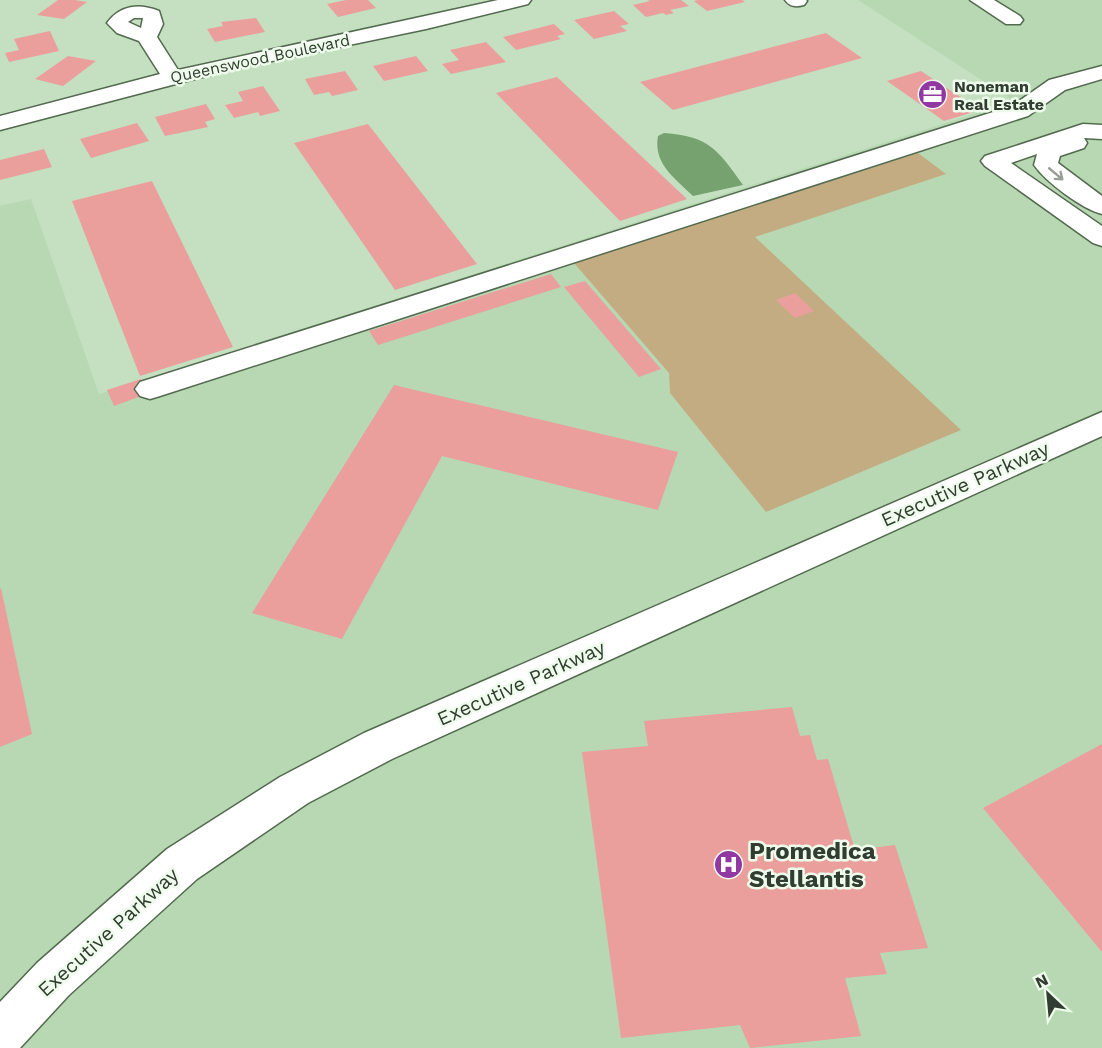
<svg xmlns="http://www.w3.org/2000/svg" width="1102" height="1048" viewBox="0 0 1102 1048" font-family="'Work Sans',sans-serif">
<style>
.built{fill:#b7d8b2}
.green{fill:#c4ac82}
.water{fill:#75a26e}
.building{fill:#ea9f9d}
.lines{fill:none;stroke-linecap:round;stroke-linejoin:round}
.minor-casing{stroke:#526a4e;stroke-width:3}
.minor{fill:#fff;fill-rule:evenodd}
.oneway{stroke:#989e98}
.labels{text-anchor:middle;stroke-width:5;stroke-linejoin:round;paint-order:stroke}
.far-street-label{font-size:16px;fill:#323d31;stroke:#eefcec}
.far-poi-label{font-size:16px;font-weight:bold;fill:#323d31;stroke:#eefcec;text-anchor:start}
.street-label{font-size:20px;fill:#323d31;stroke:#eefcec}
.near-poi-label{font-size:24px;font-weight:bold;fill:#323d31;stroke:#eefcec;text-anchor:start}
</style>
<rect width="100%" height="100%" fill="#c4e0c0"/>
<polygon class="built" points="858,0 1102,0 1102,1048 0,1048 0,206 31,199 99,394 1014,101"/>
<polygon class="green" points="918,153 946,174 755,237 961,430 766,512 670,393 669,373 574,263"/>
<path class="water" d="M664,133C709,136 718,150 743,185L693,196C675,178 653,164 658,136Z"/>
<g class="building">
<polygon points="58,0 75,0 87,2 64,19 37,15"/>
<polygon points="346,0 368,0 376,8 338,17 327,4"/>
<polygon points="647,0 681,0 689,6 670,10 674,13 666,15 663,13 646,17 633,5 650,1"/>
<polygon points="698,0 742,0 745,2 707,11 694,1"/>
<polygon points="614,11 629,24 620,26 627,31 594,39 574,20"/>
<polygon points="256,18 265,32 215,42 207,29 223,26 221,22"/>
<polygon points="554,24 565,34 557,36 561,39 516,50 503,37"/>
<polygon points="50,31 59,51 9,62 5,53 19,50 14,39"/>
<polygon points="826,33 862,58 673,110 640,82"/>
<polygon points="486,42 506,62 451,74 442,64 459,60 450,50"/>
<polygon points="68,56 96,61 63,86 35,79"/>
<polygon points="416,56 428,71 384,81 373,66"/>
<polygon points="345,71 358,90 332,96 329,92 314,95 305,79"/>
<polygon points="921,71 980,110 944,121 887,81"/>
<polygon points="557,77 687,199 620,221 496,93"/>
<polygon points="263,86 280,111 260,116 258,112 234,118 225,105 243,101 238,92"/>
<polygon points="206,104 215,119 205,122 208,127 194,130 165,136 155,117"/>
<polygon points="137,123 149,141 91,158 80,139"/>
<polygon points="368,124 477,264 395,290 294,143"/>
<polygon points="44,149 52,167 0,180 0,160"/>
<polygon points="152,181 233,347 140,376 72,201"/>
<polygon points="551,274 561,287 378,345 369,331"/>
<polygon points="585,281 661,369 639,377 564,287"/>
<polygon points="795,293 814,311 795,318 776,300"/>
<polygon points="141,379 147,394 114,406 107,390"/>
<polygon points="394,385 678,452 658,510 442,456 342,639 252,613"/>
<polygon points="1,588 32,734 0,747 0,589"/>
<polygon points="792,707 800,736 810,735 817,760 828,759 855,850 895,845 928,948 880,953 887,974 845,978 861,1036 750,1048 740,1025 621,1038 582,752 648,746 644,721"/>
<polygon points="1102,744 1102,952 983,808"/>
</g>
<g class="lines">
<defs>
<g id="minor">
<path d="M498,0H531L528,4L426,29L233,69L0,130V116L160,74L139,41L117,33L107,23C120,5 139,3 159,11L163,24L157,37L178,70ZM134,18H143L141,28L128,22Z"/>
<path d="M785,0H806L807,1L804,5C796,7 790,7 785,0Z"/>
<polygon points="970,0 994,0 1020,16 1023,20 1020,24 1006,24"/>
<polygon points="1102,66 1102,79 1065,90 1028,116 160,396 150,399 140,396 135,389 140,382 1012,106 1049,80"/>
<path d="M1083,124L1102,125V139L1084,138L1087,143L1084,148L1060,156L1058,163L1102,196V214C1082,209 1046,182 1034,165L1037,154L1011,163L1102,226V246L1093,243L985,166L981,161L985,156Z"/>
<polygon points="1102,412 1102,436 392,759 308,803 197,879 69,995 20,1048 0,1048 0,1002 37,963 167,849 280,777 364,733"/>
</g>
</defs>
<use href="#minor" class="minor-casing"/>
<use href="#minor" class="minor"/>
</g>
<defs><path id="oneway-shaft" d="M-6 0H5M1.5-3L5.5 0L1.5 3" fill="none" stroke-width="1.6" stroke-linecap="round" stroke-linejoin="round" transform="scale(1.5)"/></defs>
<use class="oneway" href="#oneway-shaft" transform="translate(1056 174) rotate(40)"/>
<defs>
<symbol id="office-disc" viewBox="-11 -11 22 22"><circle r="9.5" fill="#9238a3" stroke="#eefcec"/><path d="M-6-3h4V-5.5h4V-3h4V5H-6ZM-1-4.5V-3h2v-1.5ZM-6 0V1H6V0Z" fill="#fff"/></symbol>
<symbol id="hospital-disc" viewBox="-11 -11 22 22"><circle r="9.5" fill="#9238a3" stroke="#eefcec"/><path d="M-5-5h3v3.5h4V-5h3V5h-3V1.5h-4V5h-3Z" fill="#fff"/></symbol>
</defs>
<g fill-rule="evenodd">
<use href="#office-disc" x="916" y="78" width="33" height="33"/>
<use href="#hospital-disc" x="712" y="848" width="33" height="33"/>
</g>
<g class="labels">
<g class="far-street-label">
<text transform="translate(260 58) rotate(-12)" y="6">Queenswood Boulevard</text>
</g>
<g class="far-poi-label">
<text x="954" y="92">Noneman<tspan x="954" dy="18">Real Estate</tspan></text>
</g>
<g class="street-label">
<text transform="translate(965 484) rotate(-24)" y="7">Executive Parkway</text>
<text transform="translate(521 683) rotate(-24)" y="7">Executive Parkway</text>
<text transform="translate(108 932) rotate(-42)" y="7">Executive Parkway</text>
</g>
<g class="near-poi-label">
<text x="749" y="859">Promedica<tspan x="749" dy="28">Stellantis</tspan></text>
</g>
</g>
<g transform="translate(1048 994) rotate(334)" stroke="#eefcec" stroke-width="4.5" paint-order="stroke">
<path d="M0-4.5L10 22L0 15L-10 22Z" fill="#323d31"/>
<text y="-9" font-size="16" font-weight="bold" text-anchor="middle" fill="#323d31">N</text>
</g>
</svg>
